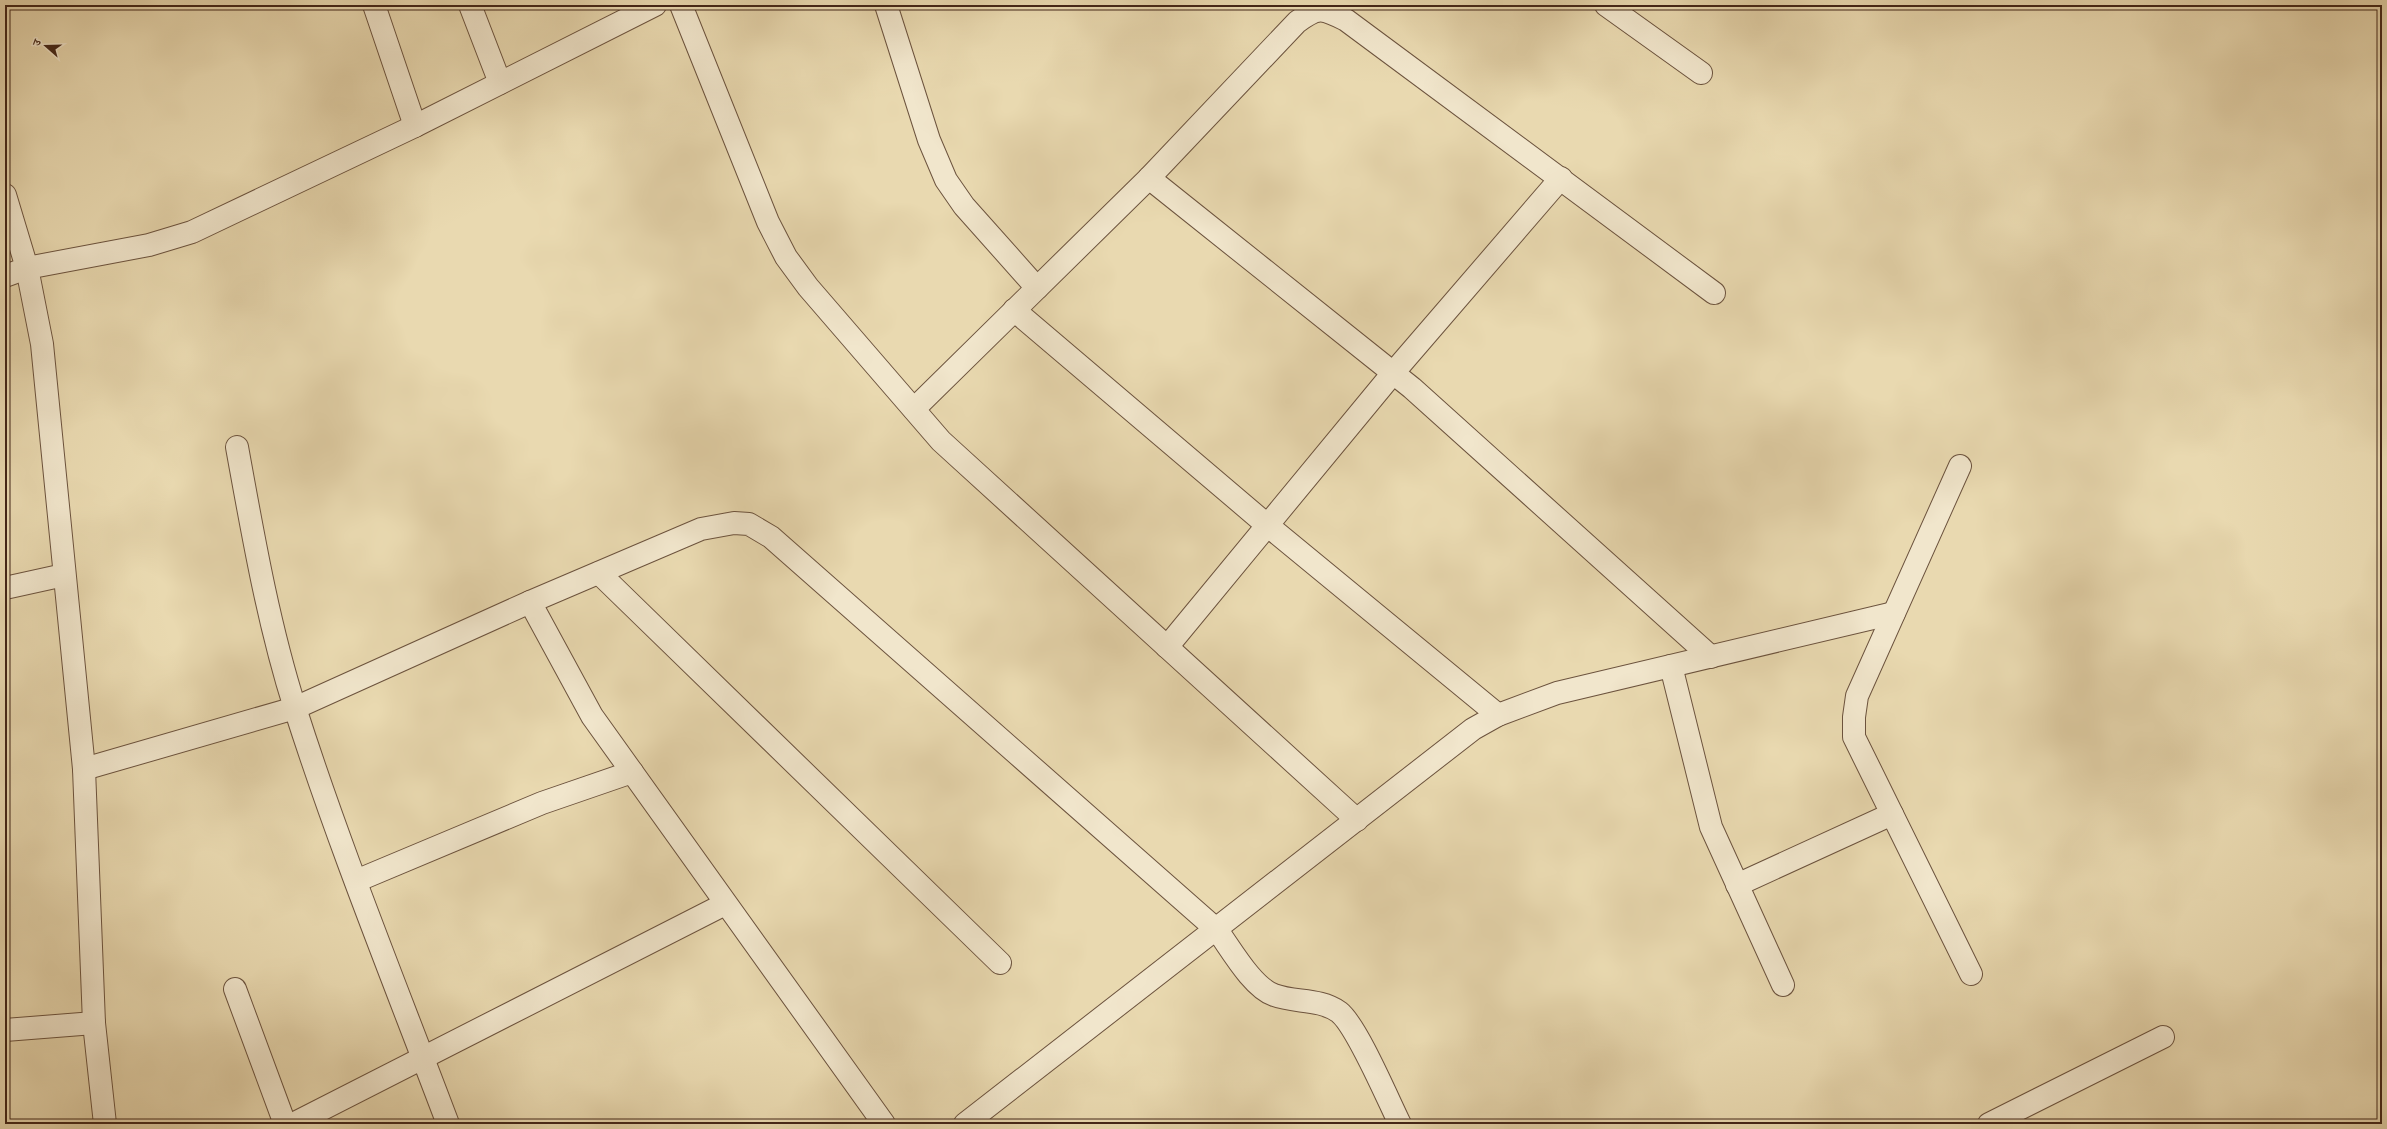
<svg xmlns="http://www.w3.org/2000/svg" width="2387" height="1129" viewBox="0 0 2387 1129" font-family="'IM FELL Great Primer','Noto Serif Devanagari',serif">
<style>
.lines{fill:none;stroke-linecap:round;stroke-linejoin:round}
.minor-casing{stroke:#6c533e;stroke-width:24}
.minor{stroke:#f1e6cc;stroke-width:22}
</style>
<rect width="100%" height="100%" fill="#e9d9b0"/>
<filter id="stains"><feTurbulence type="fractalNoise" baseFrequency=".005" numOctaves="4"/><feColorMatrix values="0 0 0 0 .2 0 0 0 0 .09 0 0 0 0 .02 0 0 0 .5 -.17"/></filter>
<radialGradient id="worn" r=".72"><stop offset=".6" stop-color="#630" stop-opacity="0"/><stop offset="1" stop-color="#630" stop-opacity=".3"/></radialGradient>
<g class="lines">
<defs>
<g id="minor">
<polyline points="374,5 415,126"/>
<polyline points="470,5 500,83"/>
<polyline points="681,5 768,222 786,257 808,287 941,441 1357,820"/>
<polyline points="886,5 929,140 946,180 964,206 1037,288"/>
<polyline points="1606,5 1701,73"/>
<polyline points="1149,178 1412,388 1711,657"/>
<polyline points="5,195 27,268 42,344 84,769 94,1023 105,1124"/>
<polyline points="5,276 27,268 149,245 192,232 415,126 655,5"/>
<polyline points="1014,310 1267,525 1498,715"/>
<path d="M914,409L1149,178L1297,22C1319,6 1322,8 1346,20L1714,293"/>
<path d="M237,447C253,535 268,623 295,708C340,849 396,986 448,1124"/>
<polyline points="1960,466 1857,696 1854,717 1854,737 1971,974"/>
<polyline points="599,573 1000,963"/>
<polyline points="5,588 64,575"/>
<polyline points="530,602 592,716 884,1124"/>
<polyline points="1167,647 1393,373 1561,178"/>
<polyline points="1671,666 1711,827 1783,985"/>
<path d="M84,769L295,708L530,602L701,529L734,523L749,524L771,537L1217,930C1231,949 1252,987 1274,995C1295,1003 1319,998 1339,1012C1357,1026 1388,1100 1400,1124"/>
<polyline points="356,881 542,803 632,772"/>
<polyline points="1737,885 1892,814"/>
<polyline points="235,989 285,1124"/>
<polyline points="5,1030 94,1023"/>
<polyline points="293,1124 725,904"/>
<polyline points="965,1124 1473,729 1498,715 1557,693 1894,613"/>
<polyline points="1989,1124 2163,1037"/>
</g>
</defs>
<use href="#minor" class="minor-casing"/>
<use href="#minor" class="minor"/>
</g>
<rect width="2387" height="1129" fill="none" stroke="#e9d9b0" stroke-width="20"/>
<rect x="6" y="6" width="2375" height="1117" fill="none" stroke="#432618" stroke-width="2"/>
<rect x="10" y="10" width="2367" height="1109" fill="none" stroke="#432618"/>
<g transform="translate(46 46) rotate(290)" stroke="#f1e6cc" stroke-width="3" paint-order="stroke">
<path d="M0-3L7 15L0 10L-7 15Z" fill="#432618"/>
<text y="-6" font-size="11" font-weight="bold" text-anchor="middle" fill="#432618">उ</text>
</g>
<rect width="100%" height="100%" filter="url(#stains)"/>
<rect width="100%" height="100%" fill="url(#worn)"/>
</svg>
